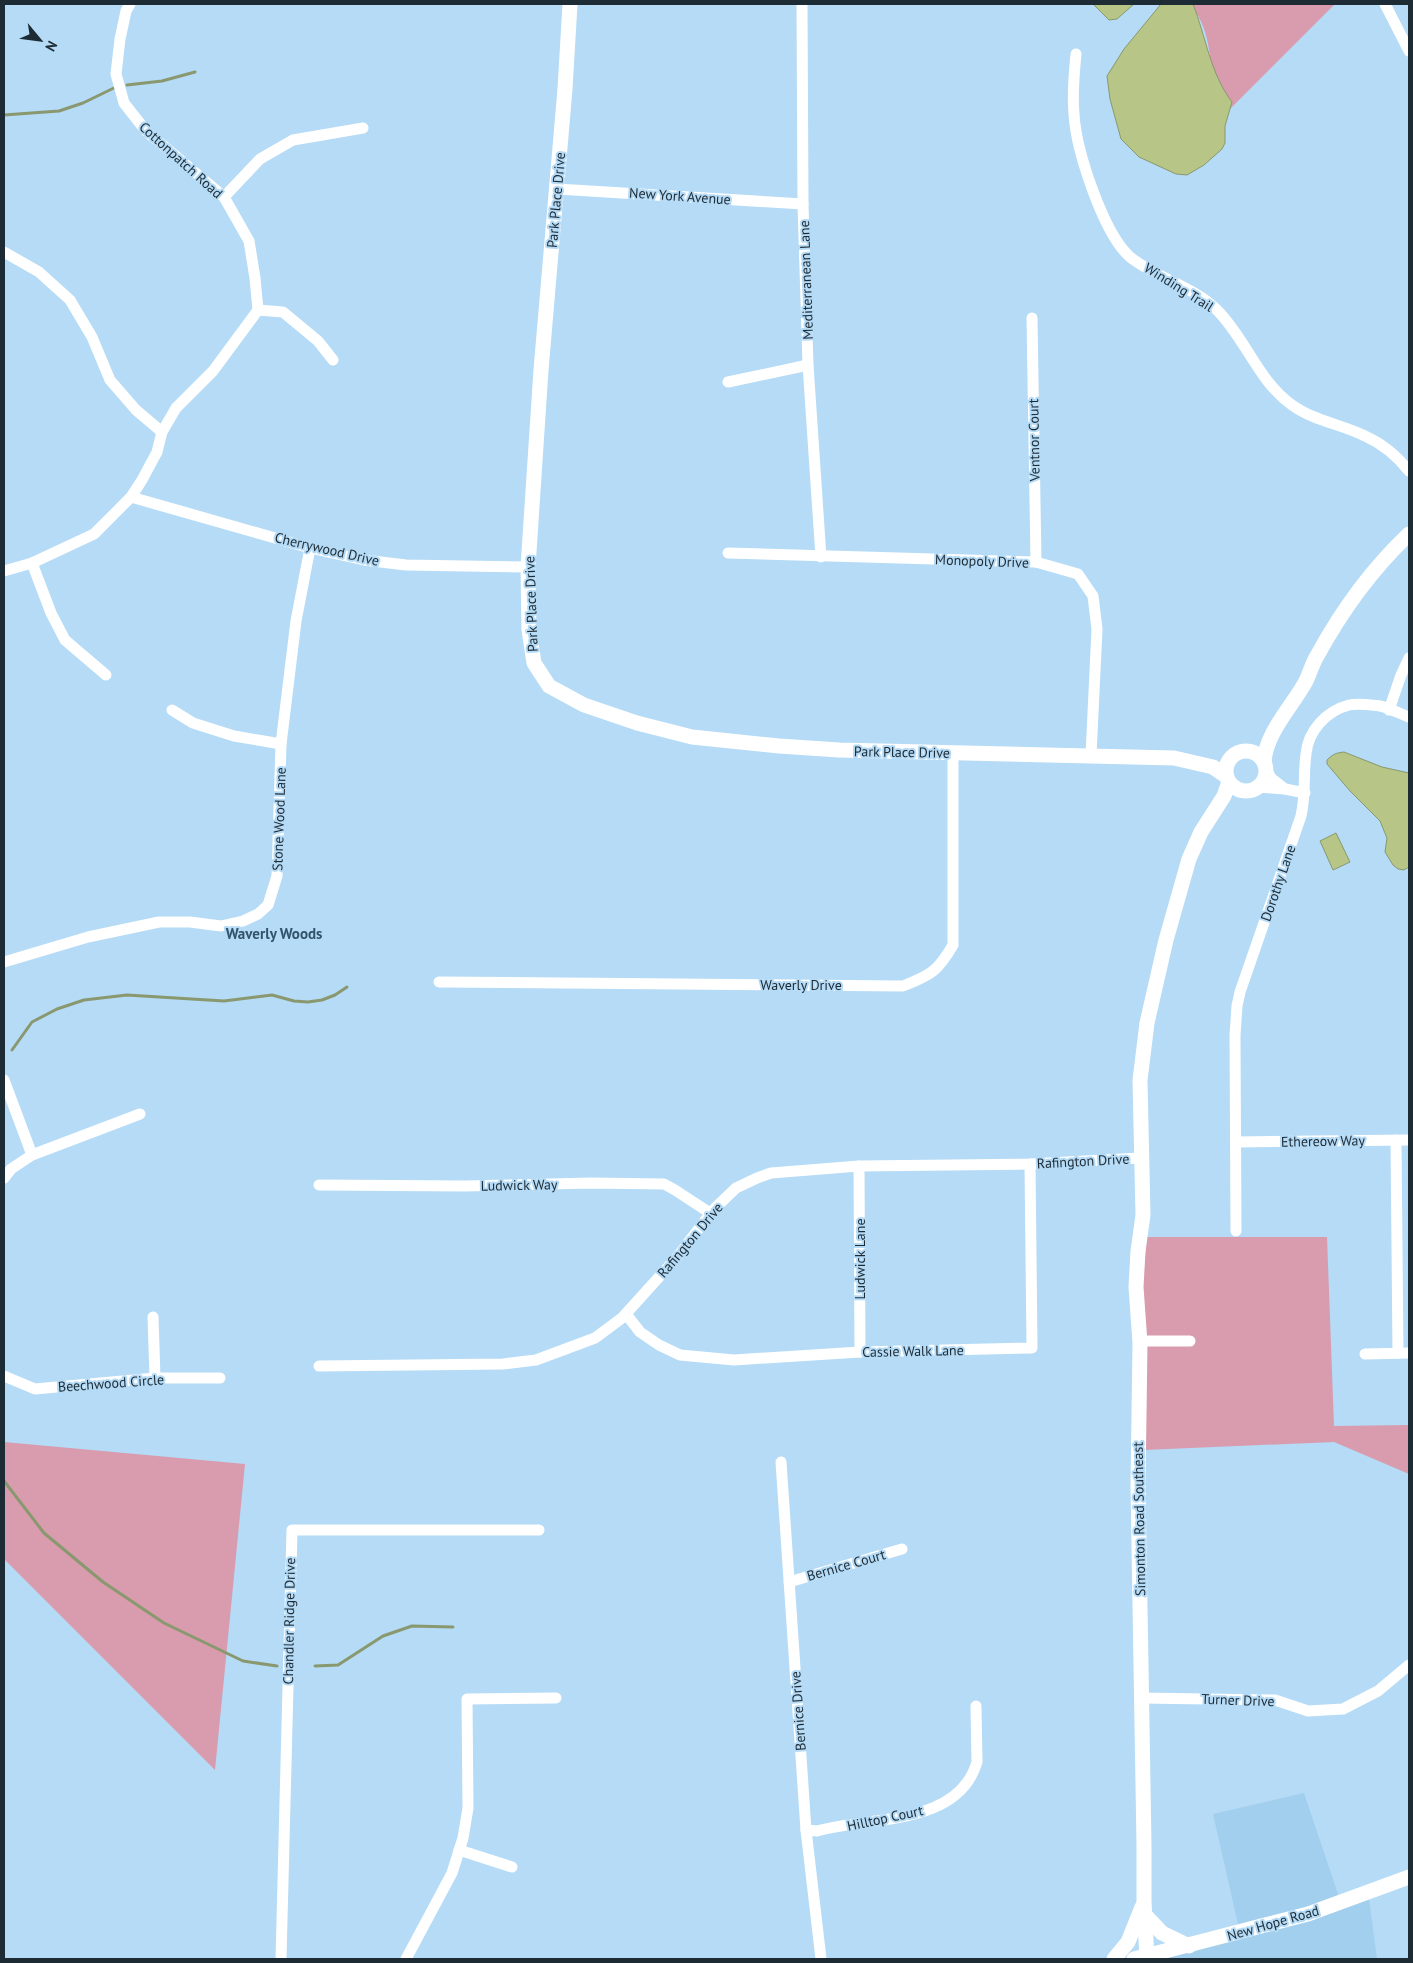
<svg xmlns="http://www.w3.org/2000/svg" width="1413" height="1963" viewBox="0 0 1413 1963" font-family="'PT Sans',sans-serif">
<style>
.built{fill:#a2cfed}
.green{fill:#d89cae}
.water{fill:#b7c686;stroke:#89986e}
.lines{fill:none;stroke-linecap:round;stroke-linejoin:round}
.stream{stroke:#89986e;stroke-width:3}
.minor{stroke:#fff;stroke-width:11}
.tertiary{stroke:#fff;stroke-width:15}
.labels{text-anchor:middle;stroke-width:4;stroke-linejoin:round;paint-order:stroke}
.street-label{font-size:14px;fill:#1d2b35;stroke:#b5dbf6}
.neighbourhood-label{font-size:15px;font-weight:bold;fill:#32546a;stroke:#b5dbf6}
</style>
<rect width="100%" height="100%" fill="#b5dbf6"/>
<polygon class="built" points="1304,1793 1340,1900 1368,1891 1377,1959 1161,1959 1240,1933 1213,1814"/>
<g class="green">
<path d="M1188,4H1335L1212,127C1211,92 1217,28 1188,4Z"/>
<polygon points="1147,1237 1327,1237 1334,1426 1409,1425 1409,1474 1334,1442 1144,1450 1143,1277"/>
<polygon points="4,1442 245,1464 215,1770 4,1559"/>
</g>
<g class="water">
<polygon points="1093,4 1134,4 1117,19 1109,20"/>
<path d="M1161,4H1193C1206,37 1210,73 1232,102L1225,126V143L1222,149L1204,165L1187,175L1176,174L1139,157L1121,139L1110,99L1107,76L1124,49Z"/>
<path d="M1344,752L1382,767L1409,773V867L1404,870L1398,869L1393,865L1385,852L1387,838L1380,821L1350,791L1327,764V760C1333,754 1336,753 1344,752Z"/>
<polygon points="1336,833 1350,862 1333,870 1320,841"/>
</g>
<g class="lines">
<g class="stream">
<polyline points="127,85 162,81 195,72"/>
<polyline points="4,115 59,111 83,103 118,86"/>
<polyline points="12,1050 32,1022 57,1009 84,1000 127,995 224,1001 272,995 294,1001 308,1002 322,1000 335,995 347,987"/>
<polyline points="4,1481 44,1533 103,1582 164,1623 243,1661 277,1666"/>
<polyline points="315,1666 338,1665 383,1636 412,1626 453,1627"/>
</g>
<g class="minor">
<polyline points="802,4 803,204 808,365 821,557"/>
<polyline points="1385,4 1409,51"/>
<path d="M1076,54C1074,74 1072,94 1074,114C1076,150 1103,233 1130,257C1156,278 1193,286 1217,310C1246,339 1258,381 1292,405C1314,421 1341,424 1365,436C1383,444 1397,456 1409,471"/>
<polyline points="557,189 803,204"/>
<polyline points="224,197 260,159 293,140 363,128"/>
<polyline points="4,252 39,272 70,300 92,337 110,380 136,410 162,432"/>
<polyline points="258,310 283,312 318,341 333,360"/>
<polyline points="1032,318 1036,562"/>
<polyline points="728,382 808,365"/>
<polyline points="131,497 310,548 364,560 406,565 528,567"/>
<polyline points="728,553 1036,562 1078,574 1093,596 1097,629 1091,755"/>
<polyline points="32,563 51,613 65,640 106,675"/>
<polyline points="4,571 32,563 94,534 131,497 142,480 157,452 162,432 176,408 213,371 258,310 255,278 249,241 224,197 146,131 124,103 116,74 120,39 126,11 130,4"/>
<polyline points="172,710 193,723 234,736 281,744"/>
<polyline points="1389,710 1401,675 1409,658"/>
<polyline points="1266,769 1271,778 1285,789"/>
<polyline points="1257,787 1285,789 1305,793"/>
<polyline points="4,962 88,937 159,922 190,922 221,926 243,921 258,914 268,905 277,876 281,744 296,621 310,548"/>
<path d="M439,982L903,986C931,975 938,971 953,945V753"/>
<polyline points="4,1080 32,1155"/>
<polyline points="1396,1140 1398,1353"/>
<polyline points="1236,1142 1409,1140"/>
<polyline points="859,1166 860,1352"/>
<polyline points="4,1178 11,1169 32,1155 140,1114"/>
<polyline points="319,1185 465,1186 591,1183 664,1184 675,1190 710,1213"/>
<path d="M1236,1231L1235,1035L1237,1006L1240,992L1301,816C1306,795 1303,775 1306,754C1308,731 1326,711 1349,705C1358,703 1371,705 1380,706C1390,708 1400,714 1409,717"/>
<polyline points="626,1314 640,1332 659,1345 680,1355 734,1360 860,1352 1032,1348 1030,1164"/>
<polyline points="153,1317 155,1378"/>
<polyline points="1140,1341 1190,1341"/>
<polyline points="1365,1354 1409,1353"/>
<polyline points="319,1366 503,1364 536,1360 595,1338 622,1318 678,1256 713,1210 736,1188 757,1178 771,1173 859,1166 1030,1164 1140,1158"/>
<polyline points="4,1376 35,1389 155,1378 220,1378"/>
<polyline points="781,1462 806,1830 821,1959"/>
<polyline points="789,1582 902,1549"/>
<polyline points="1141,1698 1275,1700 1308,1711 1343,1709 1378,1691 1409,1665"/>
<path d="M806,1830L817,1831C869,1816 958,1827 977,1762L976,1706"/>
<polyline points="459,1850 512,1867"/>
<polyline points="281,1959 292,1530 539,1530"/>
<polyline points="406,1959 452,1873 463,1838 468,1808 467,1699 556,1698"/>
</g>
<g class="tertiary">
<polyline points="570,4 565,89 541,370 528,567 529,630 534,663 549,686 584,705 637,723 692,737 779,746 839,750 1174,758 1213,767 1226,776"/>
<circle cx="1246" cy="771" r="20"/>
<path d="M1264,762C1266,732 1292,707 1306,681C1310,673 1312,664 1317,656C1341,612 1372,569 1409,534"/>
<polyline points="1145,1915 1162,1933 1189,1946"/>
<polyline points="1114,1959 1128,1942 1142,1907"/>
<polyline points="1134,1959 1308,1914 1409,1877"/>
<polyline points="1147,1959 1144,1901 1144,1845 1138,1485 1140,1343 1136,1287 1138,1251 1143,1215 1140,1080 1147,1023 1166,940 1189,859 1201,832 1224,796 1229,782"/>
</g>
</g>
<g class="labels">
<g class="street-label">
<text transform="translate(181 160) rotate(42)" y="5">Cottonpatch Road</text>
<text transform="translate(680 196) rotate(4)" y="5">New York Avenue</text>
<text transform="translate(556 200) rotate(-85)" y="5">Park Place Drive</text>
<text transform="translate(806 280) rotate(-92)" y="5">Mediterranean Lane</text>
<text transform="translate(1179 287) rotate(32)" y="5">Winding Trail</text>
<text transform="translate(1034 440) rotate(-91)" y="5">Ventnor Court</text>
<text transform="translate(327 549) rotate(13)" y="5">Cherrywood Drive</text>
<text transform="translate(982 561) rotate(2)" y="5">Monopoly Drive</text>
<text transform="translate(531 604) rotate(-92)" y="5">Park Place Drive</text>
<text transform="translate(902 752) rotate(1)" y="5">Park Place Drive</text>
<text transform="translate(279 819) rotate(-88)" y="5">Stone Wood Lane</text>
<text transform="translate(1278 883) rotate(-71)" y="5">Dorothy Lane</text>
<text x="801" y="990">Waverly Drive</text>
<text transform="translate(1323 1141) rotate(-1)" y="5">Ethereow Way</text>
<text transform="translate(1083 1161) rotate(-3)" y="5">Rafington Drive</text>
<text transform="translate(519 1185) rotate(-1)" y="5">Ludwick Way</text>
<text transform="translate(690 1240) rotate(-50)" y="5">Rafington Drive</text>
<text transform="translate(860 1259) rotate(-90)" y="5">Ludwick Lane</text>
<text transform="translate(913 1351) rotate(-1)" y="5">Cassie Walk Lane</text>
<text transform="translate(111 1383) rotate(-4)" y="5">Beechwood Circle</text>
<text transform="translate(1139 1519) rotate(-91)" y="5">Simonton Road Southeast</text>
<text transform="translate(846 1565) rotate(-16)" y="5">Bernice Court</text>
<text transform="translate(289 1621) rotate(-89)" y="5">Chandler Ridge Drive</text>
<text transform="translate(1238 1700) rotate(2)" y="5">Turner Drive</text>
<text transform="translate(798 1711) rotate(-94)" y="5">Bernice Drive</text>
<text transform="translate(885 1818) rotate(-12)" y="5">Hilltop Court</text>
<text transform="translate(1273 1923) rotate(-16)" y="5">New Hope Road</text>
</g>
<g class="neighbourhood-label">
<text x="274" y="939">Waverly Woods</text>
</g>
</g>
<rect width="1413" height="1963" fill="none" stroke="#1d2b35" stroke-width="10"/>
<g transform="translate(40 40) rotate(119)" stroke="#b5dbf6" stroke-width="4" paint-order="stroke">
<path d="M0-4L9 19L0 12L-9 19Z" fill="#1d2b35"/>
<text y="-8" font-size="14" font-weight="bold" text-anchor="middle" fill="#1d2b35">N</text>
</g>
</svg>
